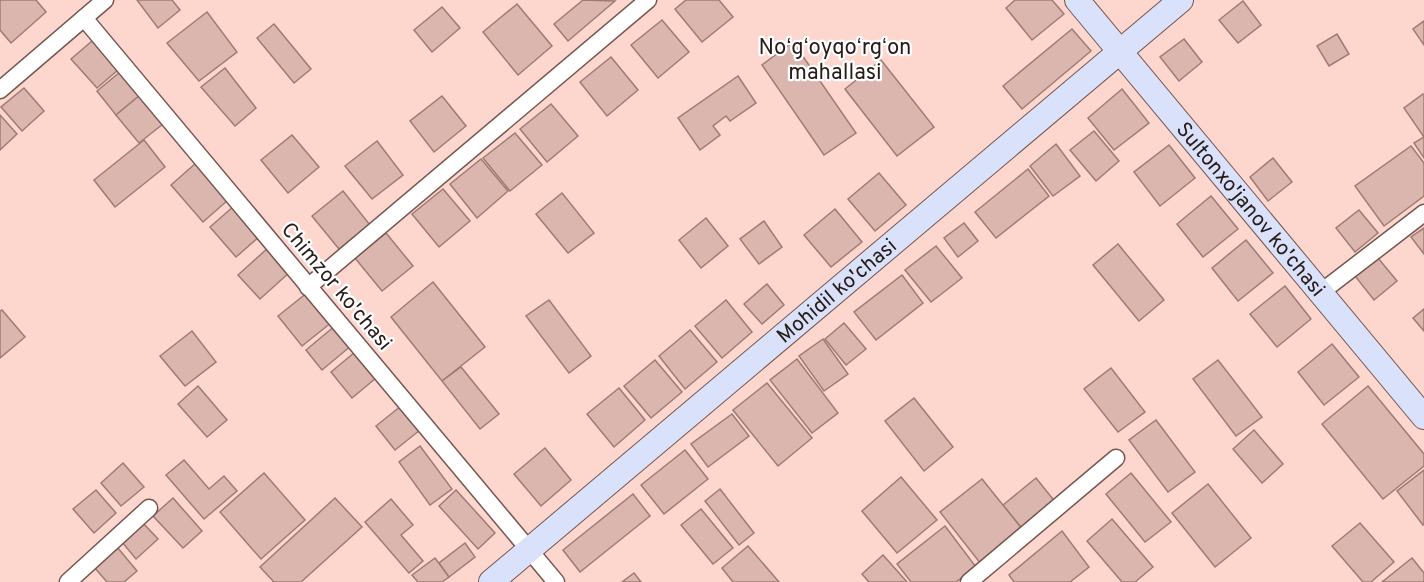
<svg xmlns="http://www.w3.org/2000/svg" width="1424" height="582" viewBox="0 0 1424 582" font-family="Overpass,sans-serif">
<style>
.building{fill:#dbb6ae;stroke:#9e7c74;stroke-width:1.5}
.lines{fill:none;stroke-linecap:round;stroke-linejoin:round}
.street-casing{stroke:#76564f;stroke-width:19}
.secondary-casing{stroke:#76564f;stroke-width:26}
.street{stroke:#fff;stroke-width:16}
.secondary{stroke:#d9e2fa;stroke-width:24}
.labels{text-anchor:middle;stroke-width:4.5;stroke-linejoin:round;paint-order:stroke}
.street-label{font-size:21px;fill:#281b18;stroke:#fff}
.neighbourhood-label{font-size:22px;fill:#281b18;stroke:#fff}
</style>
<rect width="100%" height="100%" fill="#fdd6ce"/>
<g class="building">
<polygon points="0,0 36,0 46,12 11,43 0,30"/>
<polygon points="137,0 172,0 180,10 158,28"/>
<polygon points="583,0 615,1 568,41 554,24"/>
<polygon points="686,0 719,0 733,17 702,42 675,9"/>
<polygon points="1015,0 1052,0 1064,14 1032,40 1006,8"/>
<polygon points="1243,1 1261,25 1238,43 1219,20"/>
<polygon points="517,4 552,46 518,75 483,32"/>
<polygon points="442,7 460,28 432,52 414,30"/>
<polygon points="207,12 237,52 199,81 167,43"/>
<polygon points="662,20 689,52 658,78 631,45"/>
<polygon points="1424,21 1424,45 1413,29"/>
<polygon points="274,24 311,69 294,83 257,38"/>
<polygon points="1072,29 1091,51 1022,109 1003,86"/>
<polygon points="1337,34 1349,54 1329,66 1317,46"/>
<polygon points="1184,39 1202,62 1179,81 1160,57"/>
<polygon points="92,41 118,70 97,88 71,59"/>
<polygon points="793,42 856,133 824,155 762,65"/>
<polygon points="611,57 638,90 607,116 580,82"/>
<polygon points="881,60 934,127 897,156 845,89"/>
<polygon points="225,68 256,108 235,126 201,87"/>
<polygon points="120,72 140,95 116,115 97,91"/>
<polygon points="738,76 756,103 730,121 726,116 713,126 720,135 700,150 678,118"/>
<polygon points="24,88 44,111 22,131 1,107"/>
<polygon points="1122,89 1149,123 1114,150 1088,118"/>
<polygon points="1423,94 1424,95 1424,158 1414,143 1424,137 1404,108"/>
<polygon points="140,95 163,124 139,143 116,115"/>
<polygon points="442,96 466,126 434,152 410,121"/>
<polygon points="551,104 578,136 547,162 520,129"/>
<polygon points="0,115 17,134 0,150"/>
<polygon points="1094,131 1119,161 1096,181 1070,150"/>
<polygon points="515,133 542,165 510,191 483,158"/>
<polygon points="292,135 319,167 288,193 261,160"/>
<polygon points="144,140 165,167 115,207 94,180"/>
<polygon points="377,141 403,175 372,199 345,166"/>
<polygon points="1056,144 1080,176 1053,196 1030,166"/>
<polygon points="1169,145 1195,178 1160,206 1134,172"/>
<polygon points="1411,146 1424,163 1424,196 1384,226 1355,186"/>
<polygon points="1273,158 1292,182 1268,201 1250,177"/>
<polygon points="481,159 508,191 477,218 450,184"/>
<polygon points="196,163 228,200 203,222 171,185"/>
<polygon points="1028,169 1049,196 996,238 975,212"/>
<polygon points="879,173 906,205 875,231 848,199"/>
<polygon points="443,189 470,221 439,247 412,214"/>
<polygon points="343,191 370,225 339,249 312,216"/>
<polygon points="562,193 594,233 568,253 536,214"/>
<polygon points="1211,196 1238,229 1203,257 1177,224"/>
<polygon points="234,206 260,236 236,257 210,227"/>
<polygon points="835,209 862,242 831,267 804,235"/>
<polygon points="1359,210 1378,233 1355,252 1336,228"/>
<polygon points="706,218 728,246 701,268 679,240"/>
<polygon points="764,221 782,247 759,264 740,239"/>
<polygon points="964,223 978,241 958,257 944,238"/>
<polygon points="1424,228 1424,254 1411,237"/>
<polygon points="386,233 413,266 382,291 355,258"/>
<polygon points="1246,240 1273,273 1238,301 1212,268"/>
<polygon points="1118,244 1164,300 1139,321 1093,265"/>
<polygon points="936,246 962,278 931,302 905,270"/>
<polygon points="269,247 291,271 260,299 238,275"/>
<polygon points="1378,258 1397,281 1374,300 1355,276"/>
<polygon points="902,275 923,303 876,340 854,312"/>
<polygon points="433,282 485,347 442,381 391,317"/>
<polygon points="767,284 784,305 762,324 744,304"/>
<polygon points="1285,286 1311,319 1277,347 1250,314"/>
<polygon points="308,292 332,322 302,346 278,316"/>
<polygon points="549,300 591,356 569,373 526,316"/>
<polygon points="726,300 752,332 722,358 695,326"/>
<polygon points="1424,309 1424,331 1413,318"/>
<polygon points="2,310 25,337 0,358 0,311"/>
<polygon points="844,323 866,349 846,365 825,339"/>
<polygon points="336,325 352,345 322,370 306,350"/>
<polygon points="690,330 717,362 685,389 659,356"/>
<polygon points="192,331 216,362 185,386 160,356"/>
<polygon points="823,339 848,374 824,391 799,356"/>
<polygon points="1332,344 1359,377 1324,405 1298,372"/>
<polygon points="355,352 376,378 352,398 331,372"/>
<polygon points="797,359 838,413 812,433 770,380"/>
<polygon points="655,360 682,392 651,418 624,386"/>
<polygon points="1218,360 1262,417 1236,436 1193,379"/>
<polygon points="461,367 499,414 480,429 442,381"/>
<polygon points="1111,368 1145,412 1118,432 1084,389"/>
<polygon points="767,383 812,438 778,466 733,410"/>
<polygon points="198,386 227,420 207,437 178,404"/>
<polygon points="1368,386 1424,454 1424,466 1383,499 1322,424"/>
<polygon points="619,388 645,420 614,447 587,414"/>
<polygon points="914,398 953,447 924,471 885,421"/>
<polygon points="401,406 420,430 395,450 376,426"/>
<polygon points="732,414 749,436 708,467 691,444"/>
<polygon points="1156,420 1195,472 1168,492 1129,440"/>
<polygon points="1254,430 1283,464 1262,483 1233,449"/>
<polygon points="420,446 452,489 430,505 399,462"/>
<polygon points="545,448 571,480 541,506 514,474"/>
<polygon points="685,450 708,479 664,514 641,485"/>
<polygon points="184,460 209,489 224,476 237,491 204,519 166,475"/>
<polygon points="123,463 144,487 121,506 101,483"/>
<polygon points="1424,470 1424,524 1423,525 1397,491"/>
<polygon points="264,473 305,520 261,559 220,512"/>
<polygon points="1131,473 1171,522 1145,542 1106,494"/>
<polygon points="901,477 937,520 897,553 862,511"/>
<polygon points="1036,478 1056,503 1023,530 1003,505"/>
<polygon points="982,479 1023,530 981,564 940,512"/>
<polygon points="1208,484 1251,538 1215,567 1172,513"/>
<polygon points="720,489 754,533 739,545 705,501"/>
<polygon points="96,490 116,513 94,533 73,509"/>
<polygon points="456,490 495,533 478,549 439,506"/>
<polygon points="633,494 650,516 580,572 563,550"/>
<polygon points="173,498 202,531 183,548 153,516"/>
<polygon points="335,498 362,527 301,582 274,582 260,567"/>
<polygon points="391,499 413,525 401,535 423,561 409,573 365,522"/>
<polygon points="701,509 733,548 713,564 681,525"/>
<polygon points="1112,519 1153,567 1135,582 1122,582 1087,541"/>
<polygon points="143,523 158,539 136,559 122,542"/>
<polygon points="1360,523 1394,562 1371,582 1363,582 1332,546"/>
<polygon points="945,526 976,567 956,582 911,582 897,564"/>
<polygon points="1062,531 1089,567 1070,582 1014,582 1009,575"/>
<polygon points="465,543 475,557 449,577 439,563"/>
<polygon points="748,546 779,582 733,582 722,568"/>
<polygon points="117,547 137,571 124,582 107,582 94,567"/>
<polygon points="883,555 907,582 869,582 862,574"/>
<polygon points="435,558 449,577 442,582 418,582 412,575"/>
<polygon points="1412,558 1424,573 1424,582 1382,582"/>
<polygon points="634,573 641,582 622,582"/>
</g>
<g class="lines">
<defs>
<g id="street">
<polyline points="84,18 556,582"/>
<polyline points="0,90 105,0"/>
<polyline points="308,287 648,0"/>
<polyline points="1320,293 1424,213"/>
<polyline points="68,582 149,508"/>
<polyline points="969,582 1116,458"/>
</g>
<g id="secondary">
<path id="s1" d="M1077,0L1424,417"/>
<path id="s2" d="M491,582L1181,0"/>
</g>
</defs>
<use href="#street" class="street-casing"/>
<use href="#secondary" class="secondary-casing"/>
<use href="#street" class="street"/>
<use href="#secondary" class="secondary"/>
</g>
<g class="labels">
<g class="street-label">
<text dy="7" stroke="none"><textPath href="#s1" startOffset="272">Sultonxo'janov ko'chasi</textPath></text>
<text transform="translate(337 286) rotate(50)" y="7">Chimzor ko'chasi</text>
<text dy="7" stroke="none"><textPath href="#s2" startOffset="452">Mohidil ko'chasi</textPath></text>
</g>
<g class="neighbourhood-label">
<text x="835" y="54">Noʻgʻoyqoʻrgʻon<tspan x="835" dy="25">mahallasi</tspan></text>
</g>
</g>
</svg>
